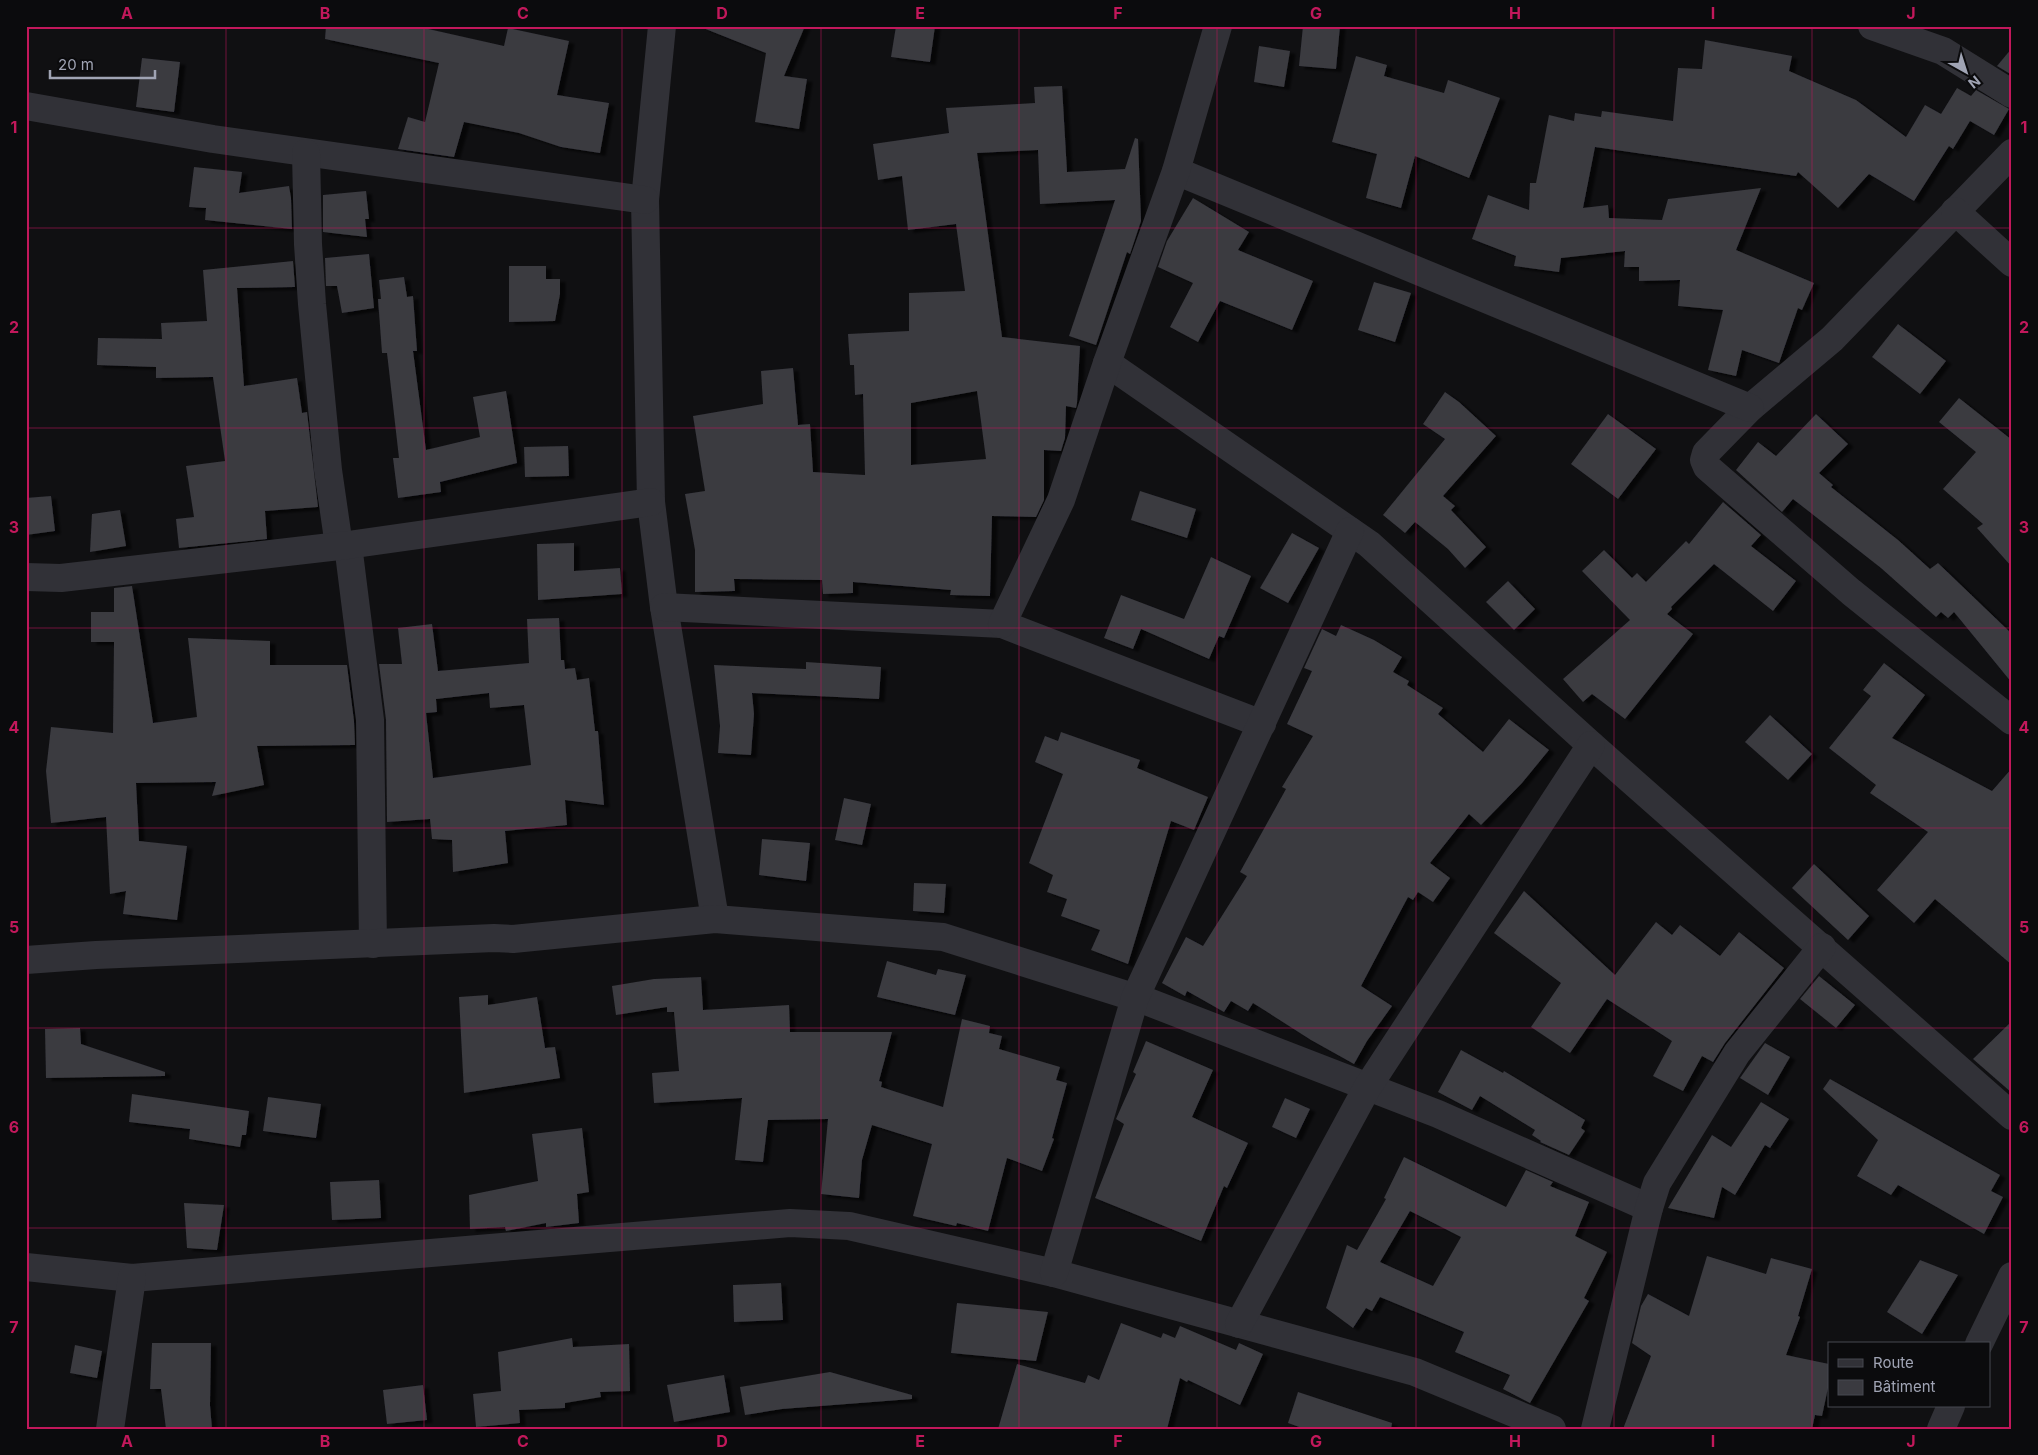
<svg xmlns="http://www.w3.org/2000/svg" width="2038" height="1455" viewBox="0 0 2038 1455" font-family="Inter,sans-serif">
<style>
.building{fill:#3a3a40;fill-rule:evenodd;filter:url(#shadow)}
.lines{fill:none;stroke-linecap:round;stroke-linejoin:round}
.street{stroke:#313137;stroke-width:28}
.grid{fill:none;stroke:#c2185b;stroke-width:1;stroke-opacity:0.55}
.neatline{fill:none;stroke:#c2185b;stroke-width:2}
.grid-label{font-size:16px;text-anchor:middle;font-weight:bold;fill:#c2185b}
</style>
<defs>
<filter id="shadow"><feDropShadow dx="5.5" dy="3" stdDeviation="1" flood-color="#0009"/></filter>
</defs>
<rect width="100%" height="100%" fill="#101012"/>
<g class="building">
<polygon points="326,26 415,26 504,46 508,28 569,41 557,95 609,103 600,153 561,147 519,133 464,122 454,157 398,149 408,117 425,122 439,63 325,39"/>
<polygon points="704,26 805,26 784,76 807,79 799,129 755,122 766,53 703,28"/>
<polygon points="896,26 935,26 930,62 891,57"/>
<polygon points="1303,26 1340,26 1336,69 1299,66"/>
<polygon points="1705,40 1792,56 1789,71 1856,100 1906,137 1925,105 1941,114 1957,88 1971,96 1976,90 2009,109 1994,135 1970,121 1953,149 1949,146 1914,201 1869,174 1838,208 1798,172 1796,176 1595,147 1583,208 1608,205 1609,218 1662,220 1668,199 1761,188 1736,250 1814,283 1802,310 1798,308 1779,363 1742,350 1736,376 1708,370 1723,310 1678,306 1680,280 1639,281 1639,267 1624,267 1625,251 1561,258 1559,272 1514,266 1516,256 1472,239 1488,195 1529,210 1530,183 1536,183 1549,115 1574,121 1575,113 1601,117 1602,111 1673,121 1678,68 1702,69"/>
<polygon points="1259,46 1290,51 1284,87 1254,82"/>
<polygon points="2012,48 2012,75 1997,66"/>
<polygon points="1356,56 1387,65 1384,76 1444,93 1448,80 1500,98 1469,178 1415,156 1401,208 1366,198 1377,154 1332,142"/>
<polygon points="142,58 180,62 174,112 136,107"/>
<path d="M1062,86L1067,172L1125,169L1135,138L1138,139L1141,221L1130,254L1127,252L1096,345L1069,336L1115,200L1040,204L1038,150L977,153L1002,337L1080,346L1077,403L1076,408L1066,406L1065,438L1061,451L1044,450V500L1036,517L992,516L990,596L950,595L951,590L853,582V593L823,594L822,580L734,579L735,591L695,592V550L685,494L705,491L693,416L763,404L761,371L793,368L798,425L810,424L813,472L865,475L863,394L855,395L854,365H850L848,334L909,331V293L965,291L956,224L908,230L902,176L878,180L873,144L949,133L946,108L1035,103L1034,87ZM977,391L986,459L911,465V403Z"/>
<polygon points="194,167 242,172 239,193 289,186 291,198 292,229 205,220 206,208 189,207"/>
<polygon points="366,191 369,219 365,219 367,237 323,232 323,195"/>
<polygon points="1193,198 1249,232 1238,250 1313,281 1292,330 1220,301 1198,342 1170,327 1193,283 1158,267 1167,241"/>
<polygon points="369,254 374,308 342,313 337,286 326,286 325,258"/>
<polygon points="293,261 295,287 237,288 244,386 297,378 302,413 307,412 318,507 265,511 267,539 179,548 176,519 194,517 186,466 225,461 213,377 156,378 156,367 97,365 98,338 162,339 161,323 207,321 203,270"/>
<polygon points="509,266 546,266 546,279 560,279 560,294 555,321 509,322"/>
<polygon points="404,277 407,297 413,296 417,351 413,351 426,450 480,437 473,397 506,391 517,463 440,482 441,492 398,498 393,458 399,458 387,353 382,353 378,299 381,299 379,280"/>
<polygon points="1374,282 1411,293 1395,342 1358,330"/>
<polygon points="1898,324 1946,361 1920,394 1872,357"/>
<polygon points="1445,392 1459,402 1496,436 1443,496 1455,506 1451,510 1486,547 1465,568 1448,549 1415,522 1405,533 1383,515 1445,439 1423,424"/>
<polygon points="1959,398 2012,440 2012,567 1977,528 1983,524 1943,489 1976,452 1939,422"/>
<polygon points="1608,414 1656,449 1618,499 1571,464"/>
<polygon points="1816,414 1848,444 1819,473 1833,485 1831,487 1898,540 1930,569 1938,563 2012,634 2012,683 1954,612 1948,618 1941,612 1936,617 1881,568 1793,499 1782,512 1736,470 1758,442 1776,456"/>
<polygon points="568,446 569,476 525,477 524,447"/>
<polygon points="1140,491 1196,509 1187,538 1131,520"/>
<polygon points="51,496 55,531 26,535 26,498"/>
<polygon points="1723,502 1761,535 1751,546 1796,581 1773,611 1714,564 1671,607 1672,609 1667,614 1693,634 1625,719 1592,694 1583,702 1563,679 1630,620 1582,571 1604,550 1632,578 1637,573 1646,582 1686,541 1689,544"/>
<polygon points="120,510 126,546 90,552 92,514"/>
<polygon points="1292,533 1319,548 1288,603 1260,588"/>
<polygon points="574,543 574,571 620,568 622,594 538,600 537,544"/>
<polygon points="1211,557 1251,576 1224,638 1219,636 1209,659 1141,629 1133,649 1104,638 1121,595 1184,619"/>
<polygon points="1508,581 1535,609 1514,630 1486,602"/>
<polygon points="132,586 153,723 197,717 188,638 270,641 270,665 347,665 354,721 355,745 257,746 264,785 212,796 216,782 136,783 139,841 187,846 177,920 123,914 126,891 110,894 106,817 51,823 46,771 51,727 113,733 114,642 91,642 91,612 114,612 114,588"/>
<path d="M559,618L561,660H564L565,669L575,668L577,680L589,678L595,731H598L604,805L565,800L567,825L505,831L508,863L453,872L452,840L432,839L430,819L387,822L386,720L379,664H402L398,628L432,624L438,671L529,663L527,619ZM489,693L490,708L524,705L531,765L433,778L426,713L437,712L436,699Z"/>
<polygon points="1341,625 1374,640 1402,657 1393,672 1409,681 1407,685 1443,708 1438,714 1483,752 1509,719 1549,750 1522,783 1481,825 1469,814 1430,863 1450,878 1433,902 1418,892 1413,900 1408,897 1361,986 1392,1006 1367,1041 1354,1064 1311,1040 1253,1003 1248,1011 1231,1001 1224,1012 1187,991 1185,996 1162,983 1186,937 1203,946 1247,876 1240,872 1286,789 1282,787 1313,736 1287,724 1312,671 1304,668 1322,629 1336,636"/>
<polygon points="806,662 881,667 879,699 752,693 754,714 751,755 718,753 720,726 714,665 806,669"/>
<polygon points="1884,663 1925,695 1892,738 1992,791 2012,768 2012,965 1935,899 1914,923 1877,890 1928,832 1870,793 1876,785 1829,748 1871,696 1863,690"/>
<polygon points="1770,715 1812,754 1788,780 1745,742"/>
<polygon points="1061,732 1140,760 1137,768 1208,797 1194,830 1171,821 1128,964 1091,950 1100,930 1061,916 1067,899 1047,892 1053,875 1029,863 1063,774 1035,762 1045,736 1058,741"/>
<polygon points="844,798 871,804 862,845 835,840"/>
<polygon points="762,839 810,843 806,881 759,875"/>
<polygon points="1814,864 1869,916 1848,940 1792,888"/>
<polygon points="914,883 946,884 944,913 913,911"/>
<polygon points="1524,891 1615,975 1656,922 1672,935 1680,925 1720,956 1739,932 1784,968 1725,1043 1713,1062 1702,1056 1683,1091 1653,1076 1672,1041 1607,999 1570,1053 1531,1027 1561,983 1494,933"/>
<polygon points="887,961 936,975 938,969 966,975 955,1015 877,997"/>
<polygon points="1819,976 1855,1005 1836,1028 1800,999"/>
<polygon points="701,977 703,1010 789,1005 790,1032 892,1032 879,1081 882,1082 881,1087 943,1107 962,1019 990,1026 989,1033 1002,1036 999,1049 1060,1067 1056,1080 1067,1083 1052,1138 1054,1139 1042,1171 1007,1158 988,1231 957,1223 956,1226 913,1216 932,1144 872,1125 862,1160 859,1198 821,1194 828,1119 768,1120 763,1162 735,1160 742,1098 654,1103 652,1073 679,1071 674,1012 667,1012 667,1007 616,1015 612,986 654,979"/>
<polygon points="488,995 488,1005 537,997 545,1048 555,1047 560,1078 464,1093 459,997"/>
<polygon points="2012,1021 2012,1093 1973,1059"/>
<polygon points="80,1028 81,1044 165,1072 165,1076 46,1078 45,1029"/>
<polygon points="1146,1041 1213,1070 1192,1117 1248,1143 1227,1188 1224,1186 1201,1241 1095,1198 1124,1124 1116,1119 1136,1074 1133,1072"/>
<polygon points="1765,1043 1790,1057 1768,1095 1740,1078"/>
<polygon points="1461,1050 1503,1073 1504,1071 1585,1120 1581,1128 1585,1131 1569,1155 1540,1142 1541,1141 1532,1135 1535,1130 1480,1096 1472,1110 1438,1092"/>
<polygon points="1830,1079 2000,1175 1991,1191 2003,1197 1984,1234 1898,1185 1891,1195 1857,1176 1878,1140 1823,1089"/>
<polygon points="132,1094 249,1111 246,1135 242,1135 240,1147 189,1139 190,1129 129,1122"/>
<polygon points="268,1097 321,1104 316,1138 263,1131"/>
<polygon points="1285,1098 1310,1109 1296,1138 1272,1127"/>
<polygon points="1761,1102 1789,1119 1770,1148 1765,1145 1735,1195 1722,1187 1714,1218 1668,1208 1712,1135 1731,1147"/>
<polygon points="582,1128 589,1192 577,1194 579,1223 546,1227 546,1223 506,1231 505,1227 470,1229 469,1195 538,1181 532,1134"/>
<path d="M1404,1157L1506,1207L1526,1170L1553,1182L1550,1186L1589,1202L1575,1236L1607,1252L1584,1298L1589,1301L1530,1403L1503,1389L1510,1375L1455,1352L1464,1332L1380,1297L1372,1311L1366,1308L1353,1328L1326,1308L1347,1245L1357,1250L1386,1199L1384,1198ZM1410,1211L1461,1237L1433,1286L1380,1262Z"/>
<polygon points="379,1180 381,1218 332,1220 330,1182"/>
<polygon points="184,1203 224,1205 217,1250 187,1248"/>
<polygon points="1707,1256 1766,1274 1771,1258 1812,1269 1798,1316 1800,1317 1786,1355 1829,1364 1829,1383 1822,1416 1815,1415 1812,1429 1623,1429 1651,1356 1632,1343 1641,1306 1648,1294 1689,1316"/>
<polygon points="1920,1260 1958,1275 1922,1334 1887,1312"/>
<polygon points="781,1283 783,1320 734,1322 733,1285"/>
<polygon points="957,1303 1048,1312 1036,1361 951,1353"/>
<polygon points="1121,1323 1161,1338 1163,1333 1175,1338 1180,1326 1236,1350 1239,1343 1263,1354 1240,1405 1188,1380 1187,1382 1180,1378 1167,1429 998,1429 1017,1364 1085,1383 1088,1375 1099,1380"/>
<polygon points="572,1338 573,1347 629,1344 630,1391 600,1392 601,1397 565,1403 565,1408 519,1410 520,1423 476,1427 473,1394 501,1391 498,1352"/>
<polygon points="152,1343 211,1343 210,1405 212,1429 166,1429 161,1389 150,1389"/>
<polygon points="75,1345 102,1351 97,1378 70,1373"/>
<polygon points="830,1372 912,1395 912,1399 782,1409 745,1415 740,1387"/>
<polygon points="724,1375 730,1412 674,1422 667,1385"/>
<polygon points="423,1385 427,1420 387,1424 383,1390"/>
<polygon points="1298,1392 1392,1423 1391,1429 1305,1429 1288,1423"/>
</g>
<g class="lines">
<g class="street">
<polyline points="662,26 645,200 651,502 664,607 715,919"/>
<polyline points="1872,26 1943,51 2012,94"/>
<polyline points="26,106 213,139 645,200"/>
<polyline points="306,153 308,244 312,304 328,470 339,546"/>
<polyline points="2012,153 1832,339 1750,408 1706,453 1704,460 1707,467 1851,592 2012,721"/>
<polyline points="1176,171 1750,408"/>
<polyline points="1955,211 2012,263"/>
<polyline points="1107,363 1369,544 1591,745 2012,1116"/>
<polyline points="348,545 370,720 373,944"/>
<polyline points="26,577 61,578 348,545 651,502"/>
<polyline points="664,607 1002,624 1262,724"/>
<polyline points="1002,624 1061,500 1107,363 1176,171 1218,26"/>
<polyline points="26,960 96,955 494,938 513,939 715,919 943,937 1146,1001 1438,1114 1649,1208"/>
<polyline points="26,1267 132,1278 790,1223 849,1226 1054,1273 1415,1372 1552,1429"/>
<polyline points="1054,1273 1135,998 1350,531"/>
<polyline points="1239,1324 1367,1088 1591,745"/>
<polyline points="1979,1344 2012,1276"/>
<polyline points="110,1429 132,1278"/>
<polyline points="1595,1429 1649,1208 1657,1183 1737,1053 1822,947"/>
<polyline points="1941,1429 1951,1406"/>
</g>
</g>
<path class="grid" d="M226,26V1429M424,26V1429M622,26V1429M821,26V1429M1019,26V1429M1217,26V1429M1416,26V1429M1614,26V1429M1812,26V1429M26,228H2012M26,428H2012M26,628H2012M26,828H2012M26,1028H2012M26,1228H2012"/>
<rect width="2038" height="1455" fill="none" stroke="#0b0b0d" stroke-width="55"/>
<rect x="1828" y="1342" width="162" height="65" fill="#0b0b0d" stroke="#474850"/>
<rect x="1838" y="1359" width="25" height="8" fill="#313137" stroke="#474850"/>
<text x="1873" y="1368" font-size="15" fill="#a0a4b4">Route</text>
<rect x="1838" y="1380" width="25" height="15" fill="#3a3a40" stroke="#474850"/>
<text x="1873" y="1392" font-size="15" fill="#a0a4b4">Bâtiment</text>
<g transform="translate(1966 72) rotate(141)" stroke="#0b0b0d" stroke-width="4" paint-order="stroke">
<path d="M0-4L9 19L0 12L-9 19Z" fill="#a0a4b4"/>
<text y="-8" font-size="14" font-weight="bold" text-anchor="middle" fill="#a0a4b4">N</text>
</g>
<path d="M50 70v8h105v-8" fill="none" stroke="#a0a4b4" stroke-width="2.5"/>
<text x="58" y="70" font-size="15" fill="#a0a4b4" stroke="#0b0b0d" stroke-width="4" paint-order="stroke">20 m</text>
<rect x="28" y="28" width="1982" height="1400" class="neatline"/>
<g class="grid-label">
<text x="127" y="19">A</text>
<text x="325" y="19">B</text>
<text x="523" y="19">C</text>
<text x="722" y="19">D</text>
<text x="920" y="19">E</text>
<text x="1118" y="19">F</text>
<text x="1316" y="19">G</text>
<text x="1515" y="19">H</text>
<text x="1713" y="19">I</text>
<text x="1911" y="19">J</text>
<text x="14" y="133">1</text>
<text x="2024" y="133">1</text>
<text x="14" y="333">2</text>
<text x="2024" y="333">2</text>
<text x="14" y="533">3</text>
<text x="2024" y="533">3</text>
<text x="14" y="733">4</text>
<text x="2024" y="733">4</text>
<text x="14" y="933">5</text>
<text x="2024" y="933">5</text>
<text x="14" y="1133">6</text>
<text x="2024" y="1133">6</text>
<text x="14" y="1333">7</text>
<text x="2024" y="1333">7</text>
<text x="127" y="1447">A</text>
<text x="325" y="1447">B</text>
<text x="523" y="1447">C</text>
<text x="722" y="1447">D</text>
<text x="920" y="1447">E</text>
<text x="1118" y="1447">F</text>
<text x="1316" y="1447">G</text>
<text x="1515" y="1447">H</text>
<text x="1713" y="1447">I</text>
<text x="1911" y="1447">J</text>
</g>
</svg>
